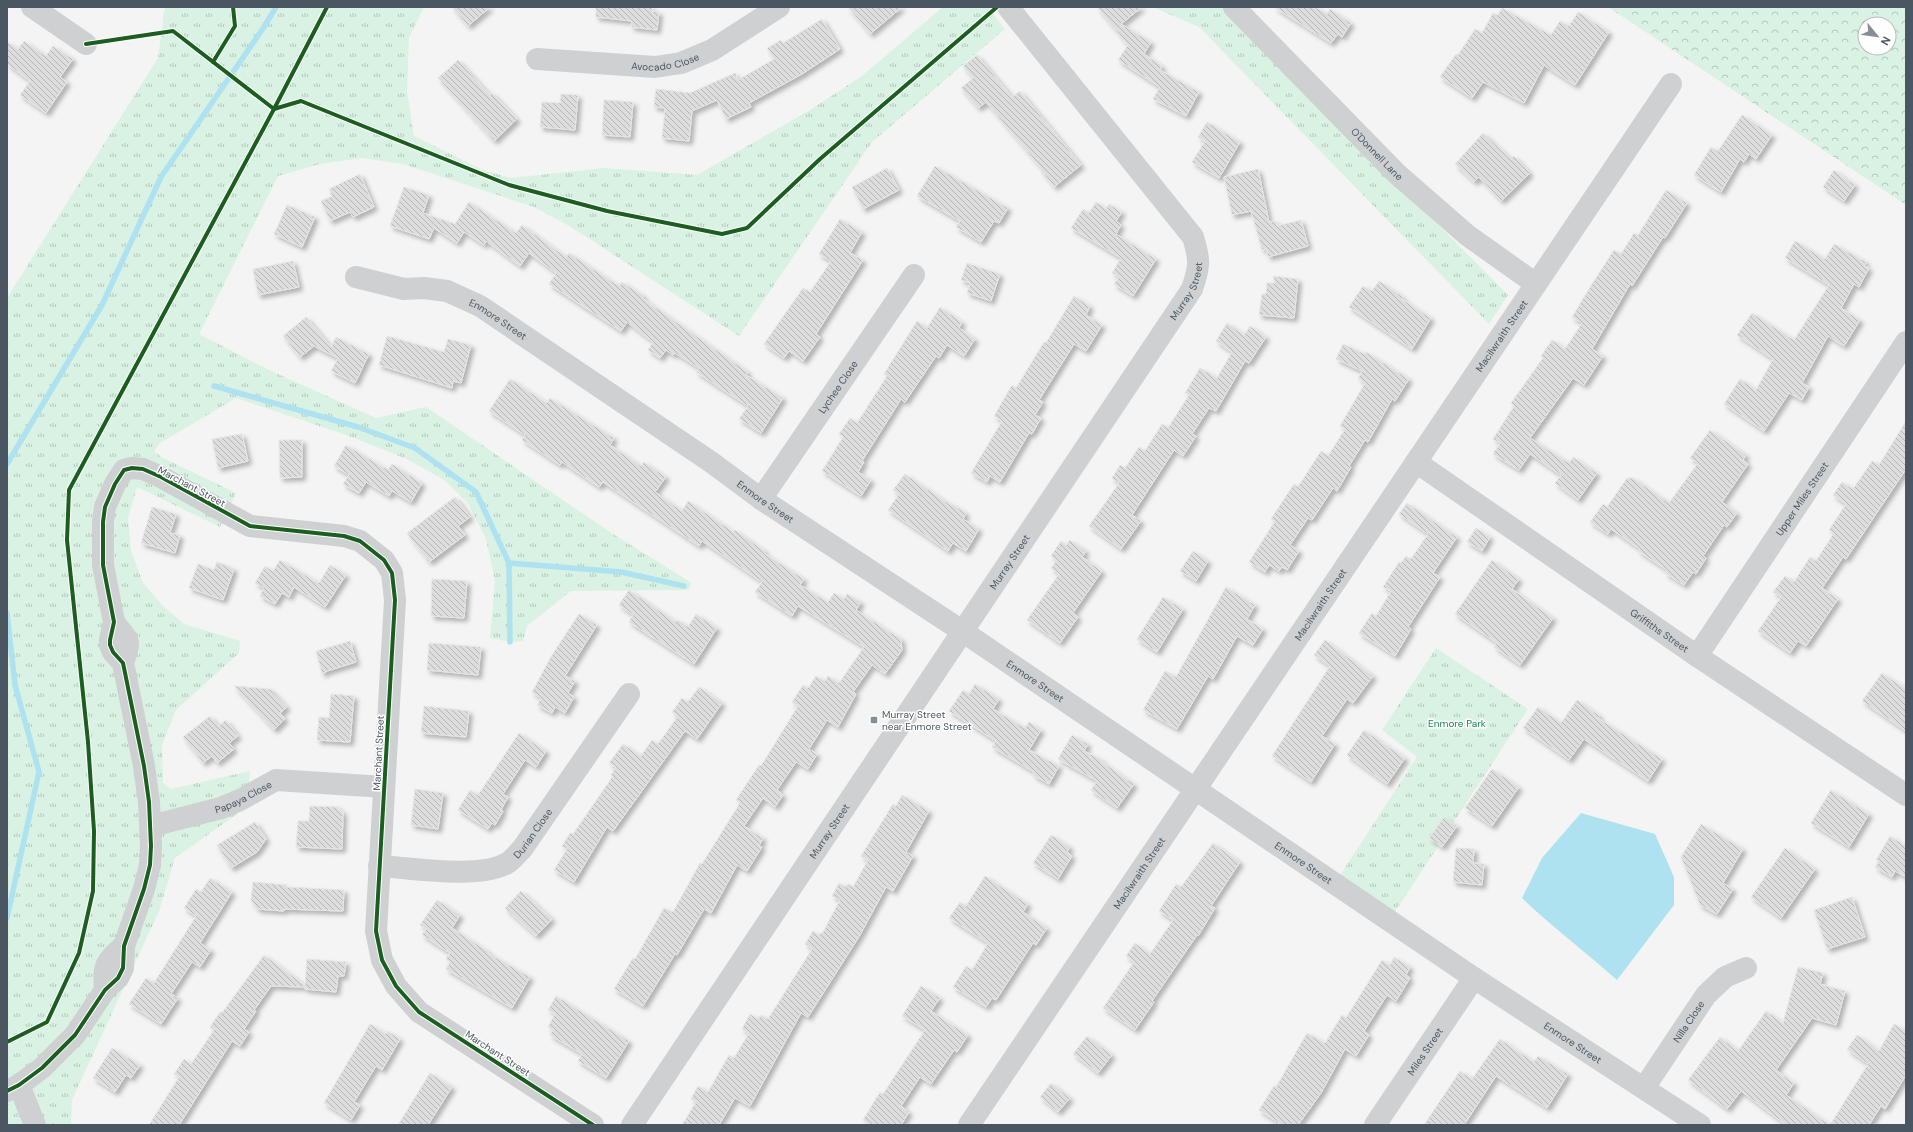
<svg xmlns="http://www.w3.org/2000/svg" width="1913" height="1132" viewBox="0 0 1913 1132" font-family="'DM Sans',sans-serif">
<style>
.grass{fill:url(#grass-tufts)}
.forest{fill:url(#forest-crowns);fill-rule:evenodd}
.water{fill:#aee2f0}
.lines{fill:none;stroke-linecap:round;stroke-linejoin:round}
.stream{stroke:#aee2f0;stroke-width:5.5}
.building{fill:url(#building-back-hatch);stroke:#e5e6e7;filter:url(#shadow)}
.minor{stroke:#ced0d2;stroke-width:22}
.cycleway-casing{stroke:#fff;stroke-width:6}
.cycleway{stroke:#1b5e20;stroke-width:4}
.poi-dot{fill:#868d94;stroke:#fff;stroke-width:1.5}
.labels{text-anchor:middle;stroke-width:3;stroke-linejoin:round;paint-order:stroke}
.street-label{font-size:10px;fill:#4a5661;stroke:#fff}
.poi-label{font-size:10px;fill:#4a5661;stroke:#fff;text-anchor:start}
.park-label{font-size:10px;fill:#17864f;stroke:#fff}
</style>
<defs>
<pattern id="grass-tufts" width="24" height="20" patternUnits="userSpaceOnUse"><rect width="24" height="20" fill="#d9f2e3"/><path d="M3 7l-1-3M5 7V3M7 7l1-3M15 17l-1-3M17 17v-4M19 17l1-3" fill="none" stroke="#b2c7bb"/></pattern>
<pattern id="forest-crowns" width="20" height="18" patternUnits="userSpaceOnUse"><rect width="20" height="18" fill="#d9f2e3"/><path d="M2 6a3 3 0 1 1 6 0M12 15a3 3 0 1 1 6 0" fill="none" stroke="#b2c7bb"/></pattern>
<pattern id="building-back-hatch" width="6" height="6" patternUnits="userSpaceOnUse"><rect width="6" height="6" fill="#ddddde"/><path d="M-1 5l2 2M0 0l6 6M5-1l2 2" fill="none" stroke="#b5b6b7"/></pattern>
<filter id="shadow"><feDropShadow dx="3.5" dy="3.5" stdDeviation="2" flood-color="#0004"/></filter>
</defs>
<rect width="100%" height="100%" fill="#f4f4f4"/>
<g class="grass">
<polygon points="165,7 424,7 409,38 407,91 414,136 483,170 511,178 604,168 697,175 810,110 862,76 943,7 988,7 1005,29 872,142 739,336 571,227 534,207 403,164 362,158 320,164 278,176 199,334 271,371 376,418 426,407 613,534 692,583 688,590 571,591 527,626 523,641 510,642 490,638 495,581 486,539 468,503 444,480 409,460 352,437 236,398 160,443 154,451 161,457 236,493 220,527 137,487 128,519 131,551 143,583 163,606 184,624 240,641 239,653 176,710 162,745 163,783 171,789 250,771 249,782 254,802 175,858 159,911 72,1100 71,1125 7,1125 7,298 158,58"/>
<polygon points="1153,7 1222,7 1508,295 1489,324 1199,27"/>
<polygon points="1436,648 1528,709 1389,921 1335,883 1417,757 1382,730"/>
</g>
<path class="forest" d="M1608,7H1906V205ZM1865,24H1889V48H1865Z"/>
<path class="water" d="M1581,813L1655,834L1674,877V905L1617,980C1586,952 1552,927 1522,898L1542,858Z"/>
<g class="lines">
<g class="stream">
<polyline points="214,386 358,427 415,448 476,492 509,563 510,642"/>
<polyline points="7,464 102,305 161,177 264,27 276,7"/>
<polyline points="509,563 621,572 684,586"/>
<polyline points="7,613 15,685 39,772 7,918"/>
</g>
</g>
<g class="building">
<polygon points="452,7 490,7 468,26"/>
<polygon points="596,7 652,7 652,11 659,12 657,30 631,27 632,21 596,17"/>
<polygon points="848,7 902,7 870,34"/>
<polygon points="1097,7 1142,7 1121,24 1151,42 1144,54 1162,66 1160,70 1199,92 1186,116 1153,99 1160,87 1118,60 1128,45"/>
<polygon points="1274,7 1315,7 1327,14 1330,9 1351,23 1342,37 1338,34 1331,43"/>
<polygon points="1502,8 1551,35 1560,21 1569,26 1578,12 1609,32 1575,85 1544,65 1524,103 1483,82 1472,98 1440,77 1456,54 1458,55 1475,29 1482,33 1493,13 1498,15"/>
<polygon points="822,19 840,49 802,74 749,103 751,107 726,119 717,100 692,111 689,141 662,138 665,108 654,107 656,89 690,93 735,73 738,80 774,59 767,48 781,40 783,43"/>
<polygon points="24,41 46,56 53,46 73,59 60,77 67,82 46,113 20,95 30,81 7,64 7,42 18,49"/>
<polygon points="977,55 1012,97 1020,91 1081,165 1054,187 1040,169 1041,168 986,102 978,108 961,88 973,78 963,66"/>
<polygon points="458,60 490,95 492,93 517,119 494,141 438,78"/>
<polygon points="561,94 578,95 575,130 540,127 542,102 560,103"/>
<polygon points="604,100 633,102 630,137 602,135"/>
<polygon points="1742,115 1772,135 1756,159 1749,154 1744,162 1740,159 1721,192 1694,175 1711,147 1718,151"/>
<polygon points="1207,122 1240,142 1219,178 1192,162 1205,141 1198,137"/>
<polygon points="1483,133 1511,159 1514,156 1530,173 1501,201 1479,177 1474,182 1455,164"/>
<polygon points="935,166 1008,208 999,223 994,221 981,242 956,227 960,221 917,196"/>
<polygon points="887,168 899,190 863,209 852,187"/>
<polygon points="1258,169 1269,222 1276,221 1277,226 1301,220 1308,246 1268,257 1266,249 1262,250 1251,211 1232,215 1224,177"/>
<polygon points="1834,170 1855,185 1844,201 1823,187"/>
<polygon points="360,174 374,207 353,217 350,212 330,221 321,201 332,196 329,189"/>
<polygon points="404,187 429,195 423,213 455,224 469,202 516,233 522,225 566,257 569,253 619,286 622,282 644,296 642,298 748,372 746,375 783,398 761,433 739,419 748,406 696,372 699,368 675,353 673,355 666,350 660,358 648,350 653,342 627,322 621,331 549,284 556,273 529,253 520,266 486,241 484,245 464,232 457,243 434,228 429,239 390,226"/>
<polygon points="1666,190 1687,203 1665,238 1663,237 1632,286 1630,284 1592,349 1603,356 1584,385 1573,378 1530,438 1569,463 1573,457 1597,473 1578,500 1555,483 1561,475 1530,454 1519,470 1493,454 1500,443 1493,439 1514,406 1511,403 1543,358 1541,356 1552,340 1565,349 1582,323 1572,317 1592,284 1614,250 1621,254 1634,233 1638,235"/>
<polygon points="1096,202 1106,209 1109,204 1122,212 1116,221 1121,225 1116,234 1156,259 1133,296 1114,284 1119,277 1112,273 1121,258 1071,228 1083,209 1089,213"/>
<polygon points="287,205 315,217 302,247 274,234"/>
<polygon points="840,219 862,232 850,253 863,260 816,334 820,337 803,361 789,351 784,358 764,344 803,288 810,292 831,261 819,254"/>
<polygon points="1795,241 1825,259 1834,244 1866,262 1864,266 1869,268 1859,287 1854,284 1841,308 1860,320 1844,346 1828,336 1802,383 1809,387 1802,400 1789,393 1764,431 1724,404 1740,379 1756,390 1773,359 1737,335 1752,313 1794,340 1829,285 1785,258"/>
<polygon points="293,261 299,287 258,295 253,269"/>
<polygon points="967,263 1000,274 991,301 967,293 970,283 961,280"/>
<polygon points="1273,276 1298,279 1294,318 1259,315 1262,294 1266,294 1267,283 1275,283"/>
<polygon points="1379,281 1403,297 1402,299 1431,318 1412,349 1349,307 1363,286 1372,291"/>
<polygon points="1074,296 1090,306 1086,315 1102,325 1086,351 1074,344 1039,400 1043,402 1035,415 1041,418 1032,434 1029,433 1000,482 990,476 987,482 971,473 1002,421 994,416 1012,385 1016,388 1044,342 1046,343"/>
<polygon points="940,307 962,322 959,328 975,339 964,356 947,345 939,358 936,356 905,402 901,399 862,461 864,462 858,472 871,480 861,496 822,471 843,437 839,434 850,418 857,423 887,376 884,374 917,321 927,328"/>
<polygon points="306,317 331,347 336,337 369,354 355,383 331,371 338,358 314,346 300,357 283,336"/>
<polygon points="1227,323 1244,335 1250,326 1266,337 1249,363 1245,361 1216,411 1209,408 1192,434 1196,436 1183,456 1174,450 1132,515 1141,521 1121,549 1089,526 1119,483 1112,478 1120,465 1125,468 1139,447 1145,451 1162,424 1168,428 1189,395 1185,393 1200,368 1217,378 1232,352 1216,341"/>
<polygon points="387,336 444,352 448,339 471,345 461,383 453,381 452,388 379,365"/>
<polygon points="1343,344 1365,354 1366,352 1409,379 1395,401 1392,399 1368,442 1365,440 1349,466 1351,467 1337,491 1333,488 1312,520 1308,518 1290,545 1299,551 1287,570 1282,567 1279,571 1269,565 1265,572 1249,562 1275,521 1271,519 1294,484 1298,487 1321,451 1328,456 1345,429 1340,426 1365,383 1358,378 1362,371 1336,359"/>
<polygon points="510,379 547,403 550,398 614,438 610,445 641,466 644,462 666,477 655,492 682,511 688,501 734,532 735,530 765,551 764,553 804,579 800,585 828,602 834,593 844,599 847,594 861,602 856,610 901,639 902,650 885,674 872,665 853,692 856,694 838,727 827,720 809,749 817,754 808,769 796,762 777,790 783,795 775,807 763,798 744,826 763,838 759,846 762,847 747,871 737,865 711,913 704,909 677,955 675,954 643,1006 614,989 633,958 635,959 664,908 673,912 700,863 702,864 740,803 736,800 759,765 761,766 798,706 792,702 803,685 808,688 816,676 825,681 828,676 839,683 864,647 798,606 792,616 755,592 762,582 702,541 699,546 603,482 599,487 562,462 560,465 522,440 525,435 489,411"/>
<polygon points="1906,421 1906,469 1846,559 1843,557 1822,588 1838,599 1806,646 1798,641 1790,653 1758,631 1781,597 1773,592 1785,576 1794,582 1810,557 1816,561 1834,533 1829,530 1846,504 1833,495 1842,482 1853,489 1872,461 1879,465"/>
<polygon points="1710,430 1746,455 1743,460 1748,464 1722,502 1737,513 1727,527 1724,525 1703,556 1706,558 1696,574 1693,572 1684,585 1665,573 1667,570 1638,551 1640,549 1611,529 1608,534 1590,522 1603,504 1607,507 1627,478 1633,478 1669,503 1698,463 1690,458"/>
<polygon points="242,434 248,461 218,468 212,439"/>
<polygon points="279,440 302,440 302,477 280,478"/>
<polygon points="346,445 388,470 392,464 422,483 411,502 392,491 389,496 366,482 359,493 343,484 349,475 334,466"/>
<polygon points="905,474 951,505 952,504 966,513 963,519 979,529 966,551 953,543 948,551 888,510 899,494 893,490"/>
<polygon points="455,497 470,517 458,526 465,535 429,562 407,533"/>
<polygon points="1407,503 1457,537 1433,573 1440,577 1408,627 1411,629 1395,656 1359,633 1372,613 1376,616 1391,591 1383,587 1399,562 1401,563 1406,556 1411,559 1428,534 1399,514"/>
<polygon points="152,507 176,514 170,533 180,535 175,553 141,543"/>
<polygon points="1476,528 1490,537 1482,551 1467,542"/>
<polygon points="1070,540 1086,551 1082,557 1102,571 1073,613 1078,617 1060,643 1027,620 1059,574 1051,568 1057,560 1051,556 1061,541 1066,545"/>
<polygon points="1193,551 1208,561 1196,581 1180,571"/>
<polygon points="280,560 319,583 330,565 346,575 325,607 294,587 289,597 282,593 275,604 260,596 264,588 255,583 265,566 273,571"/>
<polygon points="1492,560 1519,579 1512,589 1553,618 1520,665 1494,647 1497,643 1455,614"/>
<polygon points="217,562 234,569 223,600 189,588 198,564 214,570"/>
<polygon points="432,579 467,581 464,618 431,616"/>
<polygon points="1226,587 1255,605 1247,619 1263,629 1253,645 1237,636 1213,679 1208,676 1177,729 1143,710 1165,671 1176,677"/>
<polygon points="629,590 676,622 678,620 688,627 696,614 717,628 694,664 629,622 633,615 619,605"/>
<polygon points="1163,597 1183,609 1157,652 1137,639"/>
<polygon points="579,614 597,625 565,676 575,681 568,693 574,697 565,713 555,707 552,713 537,705 541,698 532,692 552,655"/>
<polygon points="1325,640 1373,676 1353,703 1347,699 1322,736 1335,744 1311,782 1272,756 1330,666 1314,655"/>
<polygon points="350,641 356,662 327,671 322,674 316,651"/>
<polygon points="429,643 481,647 478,675 427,670"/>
<polygon points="1882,673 1906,689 1906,731 1862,701"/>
<polygon points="975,684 999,699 993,709 1025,728 1029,722 1041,730 1029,750 1059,766 1049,784 1033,775 1034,772 992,747 996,741 949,711 963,690 969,694"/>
<polygon points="234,686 270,689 287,707 280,713 285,719 274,730"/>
<polygon points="699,687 722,703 697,739 685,731 613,831 607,827 574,882 554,870 567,849 562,846 570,833 573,834 613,776 611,775 616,767 609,763 623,744 641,756 652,740 658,744 678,716 672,712 682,698 688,702"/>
<polygon points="331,694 354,696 350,742 317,740 319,717 329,718"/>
<polygon points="1577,700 1600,716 1598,718 1662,759 1648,781 1584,739 1569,760 1523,728 1538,707 1561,723"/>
<polygon points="424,706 469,711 466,737 421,733"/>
<polygon points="210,716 218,726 226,720 238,736 229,743 234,749 217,763 212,756 203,763 183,737"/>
<polygon points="1364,730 1405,758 1387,784 1347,755"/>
<polygon points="519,733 546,751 536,767 525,760 503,794 508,797 501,810 503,811 495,825 492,823 488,829 458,810 470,790 478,795"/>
<polygon points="1072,735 1088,744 1084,751 1102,760 1101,761 1134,784 1117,808 1091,790 1097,781 1058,759"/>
<polygon points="1492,769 1519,787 1492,826 1465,808"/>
<polygon points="415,789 443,793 438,829 411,825"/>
<polygon points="1831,790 1869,814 1849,847 1811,823"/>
<polygon points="902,795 929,811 906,852 913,856 893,891 886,887 860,935 808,1017 801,1013 750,1106 735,1098 719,1125 682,1125 696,1102 691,1099 698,1086 708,1092 729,1055 734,1058 749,1033 742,1029 750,1014 758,1019 761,1015 768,1019 812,949 805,944 813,931 819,935 823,932 840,900 832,896 839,883 846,887 848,884 853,887 868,860 861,856 893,804 896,806"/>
<polygon points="310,806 339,807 338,811 343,811 342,849 296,847 298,821 309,821"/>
<polygon points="1444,817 1457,826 1442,847 1429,838"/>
<polygon points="255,822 266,839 257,852 231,868 217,845"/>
<polygon points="1701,824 1743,849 1723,883 1733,889 1717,914 1700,905 1681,857"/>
<polygon points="1051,835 1070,847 1067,852 1072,856 1058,879 1033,863"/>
<polygon points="1890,836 1906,846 1906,877 1895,871 1892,877 1875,867 1879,861 1876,860"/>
<polygon points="1213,843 1240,862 1211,906 1215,908 1198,936 1197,935 1152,1001 1154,1002 1135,1030 1103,1008 1134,962 1126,956 1135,943 1150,954 1173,920 1159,911 1176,884 1181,887"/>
<polygon points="1456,848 1474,849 1473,863 1484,864 1482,885 1453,882"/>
<polygon points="1785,848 1815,869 1781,918 1751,897"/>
<polygon points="985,876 1028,904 1023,912 1047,928 1036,945 1033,943 996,1000 992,998 986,1007 953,987 966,966 972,970 988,943 949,918 960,902 966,906"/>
<polygon points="210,878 232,892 200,943 211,950 200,967 192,962 171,994 178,998 161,1024 129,1004 146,978 154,983 196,916 184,908 196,889 201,892"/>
<polygon points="253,882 286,885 286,887 344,890 343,911 284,909 284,911 257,909 251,900"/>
<polygon points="521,891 552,919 536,936 505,908"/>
<polygon points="1852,897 1865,937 1827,949 1814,910"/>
<polygon points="437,900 460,915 452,928 489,952 488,953 530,977 512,1008 446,969 450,962 446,959 450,953 422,935 426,929 420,925"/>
<polygon points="264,955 305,985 307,959 346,962 344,976 338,976 336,992 305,989 305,987 271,986 254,1010 256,1011 244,1029 249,1032 240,1046 232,1041 179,1125 149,1125 179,1077 174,1074 184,1059 191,1064 214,1030 210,1027 220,1012 222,1013"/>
<polygon points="1394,957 1410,967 1406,975 1410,978 1396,1001 1387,995 1364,1031 1369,1035 1356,1056 1345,1049 1321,1093 1298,1125 1282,1125 1259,1110 1274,1086 1276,1087 1307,1033 1325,1043 1342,1015 1346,1018 1382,960 1390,965"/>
<polygon points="1798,967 1823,973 1820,984 1845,991 1836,1025 1812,1018 1776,1070 1794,1083 1786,1095 1830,1125 1786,1125 1741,1091 1727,1109 1688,1080 1720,1037 1738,1051 1766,1011 1783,1023"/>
<polygon points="921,986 940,998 931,1011 968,1035 957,1052 954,1050 931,1084 920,1077 901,1106 909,1112 901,1125 870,1125 863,1120 880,1092 883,1094 925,1030 902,1016"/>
<polygon points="556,996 629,1041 606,1078 578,1061 582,1054 550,1035 553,1030 548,1027 555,1014 548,1010"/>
<polygon points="370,1024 386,1034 388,1031 400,1039 382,1070 376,1066 354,1102 360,1105 351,1120 324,1103"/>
<polygon points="1894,1024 1906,1031 1906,1075 1885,1109 1881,1106 1869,1125 1830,1125 1868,1064 1847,1049 1857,1035 1879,1051"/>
<polygon points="1087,1036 1112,1055 1098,1073 1073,1054"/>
<polygon points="1500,1039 1534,1062 1538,1056 1568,1074 1547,1108 1496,1076 1464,1125 1424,1125 1460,1071 1472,1079"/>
<polygon points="112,1048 140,1065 131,1078 126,1075 115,1092 93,1078"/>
<polygon points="430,1073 452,1087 428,1125 398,1125"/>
<polygon points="1051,1083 1070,1098 1058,1112 1040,1097"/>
</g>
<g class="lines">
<g class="minor">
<polyline points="32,7 86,44"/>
<path id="s1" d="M1234,7L1396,173L1467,235L1536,284"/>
<path id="s2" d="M537,59L655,67L681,63L712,50L779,7"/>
<path id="s3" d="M356,277L404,289L424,288L447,291L480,306L711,462L761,499L962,631L1474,978L1700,1125"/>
<path id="s4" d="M1416,462L1697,656L1906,795"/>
<path id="s5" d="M761,499L914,275"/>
<path d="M114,622C129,642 132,639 123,663"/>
<path id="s6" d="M1697,656L1906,342"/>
<path id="s7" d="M151,826L221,808L240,800L276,780L384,787"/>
<path id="s8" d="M379,866C412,868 481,880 509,862C514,858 518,853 522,849L629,694"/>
<path d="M105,990C103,965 105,962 124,946"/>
<polyline points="19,1085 35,1125"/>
<path id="s9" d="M1644,1088L1706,995L1725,977L1746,968"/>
<polyline points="7,1091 19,1085 42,1068 75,1035 105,990 118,978 123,968 124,946 144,889 150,865 151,846 149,802 144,766 123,663 113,652 110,645 110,640 114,622 103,565 103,522 105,507 115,484 124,470 132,468 143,469 161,477 250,526 344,536 360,541 384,560 392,573 395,600 376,931 382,960 396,986 419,1012 593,1125"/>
<path id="s10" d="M632,1125L1192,289C1200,266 1200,260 1193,237L1008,7"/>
<path id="s11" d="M969,1125L1671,84"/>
<path id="s12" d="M1375,1125L1474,978"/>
</g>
<defs>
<g id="cycleway">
<polyline points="86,44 173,31 274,109 327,7"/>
<polyline points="213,62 235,26 233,7"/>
<polyline points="7,1042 47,1022 79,953 93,891 94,831 88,742 67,540 69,490 274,109 301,101 509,185 607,211 722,234 747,228 820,159 997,7"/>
<polyline points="7,1091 19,1085 42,1068 75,1035 105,990 118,978 123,968 124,946 144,889 150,865 151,846 149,802 144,766 123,663 113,652 110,645 110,640 114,622 103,565 103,522 105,507 115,484 124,470 132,468 143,469 161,477 250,526 344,536 360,541 384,560 392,573 395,600 376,931 382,960 396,986 419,1012 593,1125"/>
</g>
</defs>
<use href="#cycleway" class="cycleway-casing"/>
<use href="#cycleway" class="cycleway"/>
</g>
<rect class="poi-dot" x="870" y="716" width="8" height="8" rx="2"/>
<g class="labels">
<g class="street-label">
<text dy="4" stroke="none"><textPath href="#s2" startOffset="129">Avocado Close</textPath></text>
<text dy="4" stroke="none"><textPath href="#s1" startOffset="205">O'Donnell Lane</textPath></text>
<text dy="4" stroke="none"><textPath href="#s10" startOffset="1002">Murray Street</textPath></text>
<text dy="4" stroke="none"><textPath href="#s3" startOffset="151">Enmore Street</textPath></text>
<text dy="4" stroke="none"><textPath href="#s11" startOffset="952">Macilwraith Street</textPath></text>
<text dy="4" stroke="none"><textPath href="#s5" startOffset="136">Lychee Close</textPath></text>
<text transform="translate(192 486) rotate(28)" y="4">Marchant Street</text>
<text dy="4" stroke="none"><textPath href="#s6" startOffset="189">Upper Miles Street</textPath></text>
<text dy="4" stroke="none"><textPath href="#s3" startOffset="475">Enmore Street</textPath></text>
<text dy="4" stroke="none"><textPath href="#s10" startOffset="678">Murray Street</textPath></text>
<text dy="4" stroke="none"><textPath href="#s11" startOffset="628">Macilwraith Street</textPath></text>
<text dy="4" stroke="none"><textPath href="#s4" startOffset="296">Griffiths Street</textPath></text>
<text dy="4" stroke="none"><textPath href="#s3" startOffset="799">Enmore Street</textPath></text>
<text transform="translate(378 753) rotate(-87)" y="4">Marchant Street</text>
<text dy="4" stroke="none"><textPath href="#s7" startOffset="97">Papaya Close</textPath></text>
<text dy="4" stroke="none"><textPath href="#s10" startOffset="354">Murray Street</textPath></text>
<text dy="4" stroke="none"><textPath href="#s8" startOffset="169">Durian Close</textPath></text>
<text dy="4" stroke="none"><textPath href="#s3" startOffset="1123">Enmore Street</textPath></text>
<text dy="4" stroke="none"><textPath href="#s11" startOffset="304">Macilwraith Street</textPath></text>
<text dy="4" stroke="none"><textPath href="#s9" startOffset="80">Nilla Close</textPath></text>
<text dy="4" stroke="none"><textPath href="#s3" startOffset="1447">Enmore Street</textPath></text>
<text dy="4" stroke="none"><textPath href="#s12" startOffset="89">Miles Street</textPath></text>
<text transform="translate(498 1053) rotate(33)" y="4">Marchant Street</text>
</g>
<g class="poi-label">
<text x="882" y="718">Murray Street<tspan x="882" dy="12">near Enmore Street</tspan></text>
</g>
<g class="park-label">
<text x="1457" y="727">Enmore Park</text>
</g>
</g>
<rect width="1913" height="1132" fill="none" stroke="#4a5661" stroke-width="16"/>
<g transform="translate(1877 36) rotate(119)"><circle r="19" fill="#ffffff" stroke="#b7bbc0"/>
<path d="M0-3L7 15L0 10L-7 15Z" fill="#868d94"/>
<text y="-6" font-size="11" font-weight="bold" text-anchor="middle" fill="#4a5661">N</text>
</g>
</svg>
